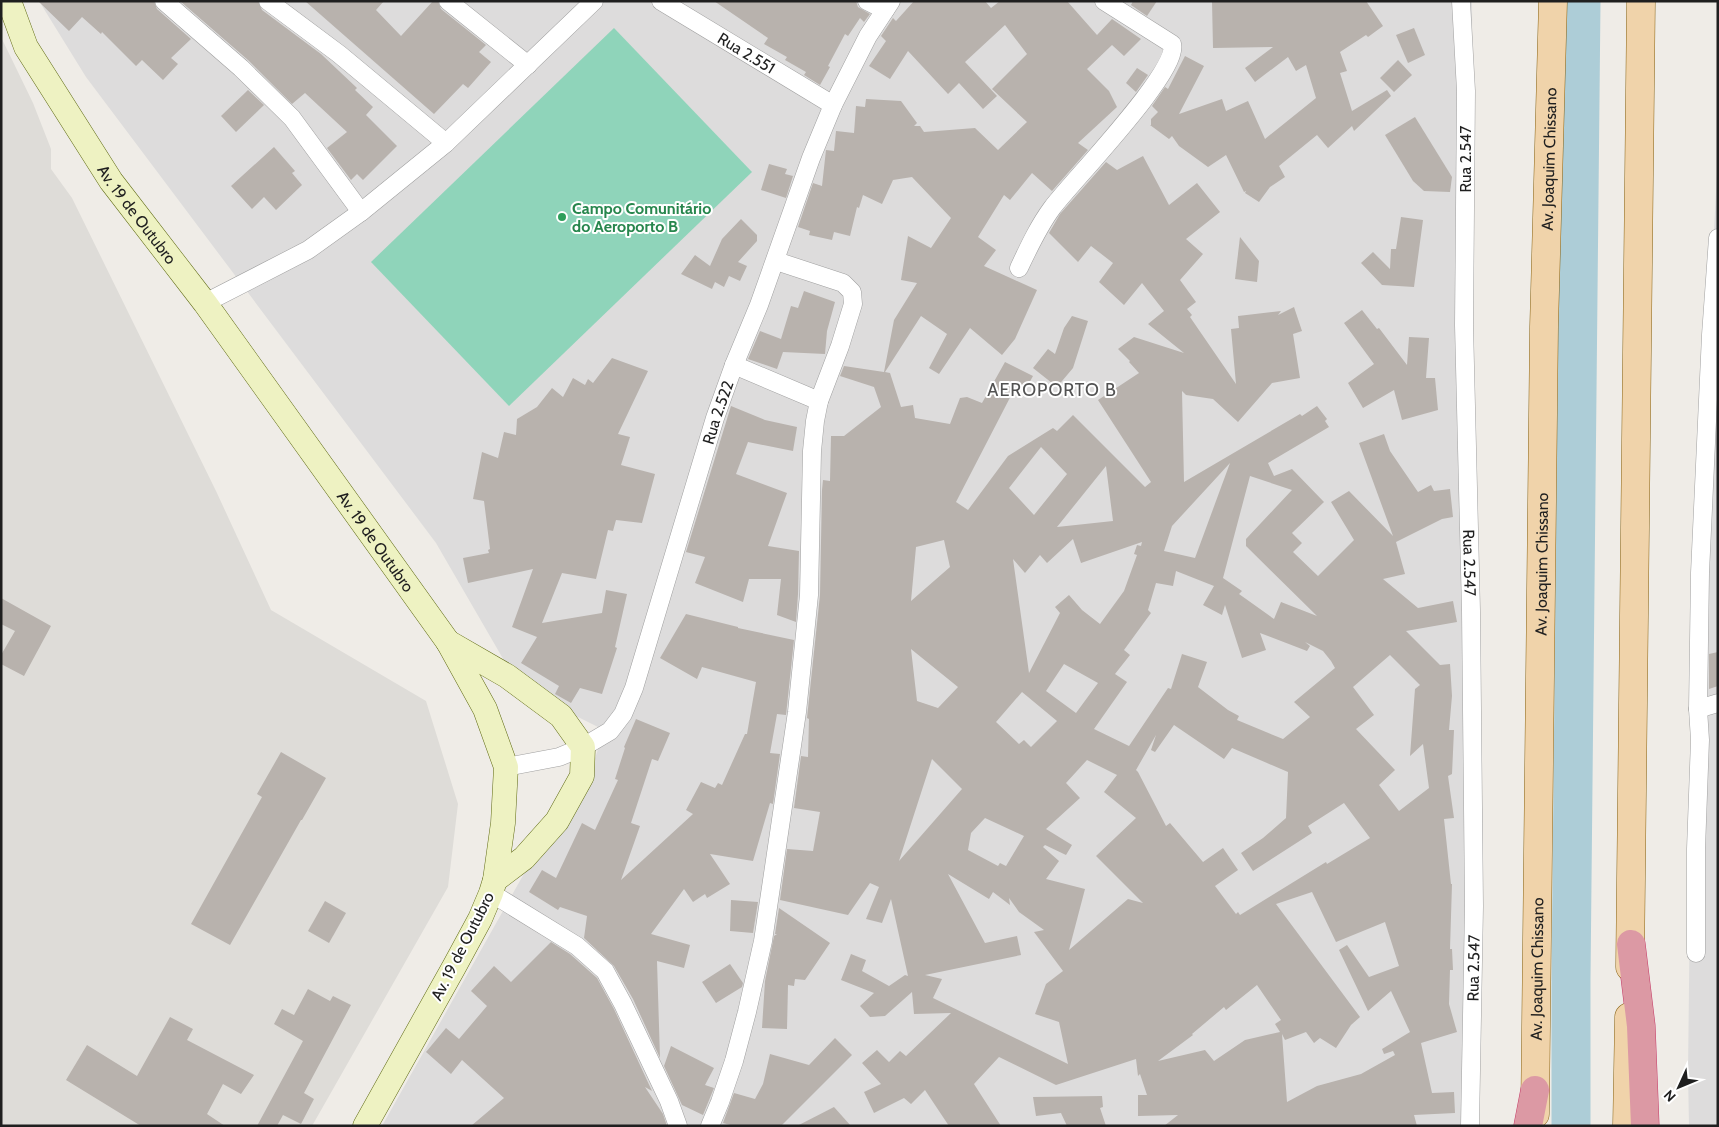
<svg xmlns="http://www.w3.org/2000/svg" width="1719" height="1127" viewBox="0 0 1719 1127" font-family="Cabin,sans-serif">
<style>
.residential{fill:#dddcdc}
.airport{fill:#dedcd8}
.pitch{fill:#8fd4ba}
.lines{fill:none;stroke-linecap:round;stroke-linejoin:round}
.river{stroke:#adcdd7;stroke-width:39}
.building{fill:#b8b2ad;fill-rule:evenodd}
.street-casing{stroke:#a0a0a0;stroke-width:19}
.secondary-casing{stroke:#5f6a13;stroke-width:25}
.primary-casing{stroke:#886313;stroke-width:29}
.highway-casing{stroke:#c53c68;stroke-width:29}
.street{stroke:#fff;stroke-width:18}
.secondary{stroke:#eef2c2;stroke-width:24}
.primary{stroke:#f0d3aa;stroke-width:28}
.highway{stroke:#dc99a4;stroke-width:28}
.leisure-dot{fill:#2e9e5b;stroke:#fff;stroke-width:2}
.labels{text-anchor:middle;stroke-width:4;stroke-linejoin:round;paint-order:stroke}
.street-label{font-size:16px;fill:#1f1f1f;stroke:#fff}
.leisure-label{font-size:16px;font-weight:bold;fill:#27864d;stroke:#fff;text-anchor:start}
.neighbourhood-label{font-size:18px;letter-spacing:1px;fill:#525252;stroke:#fff}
</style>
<rect width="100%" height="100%" fill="#efece7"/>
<g class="residential">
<polygon points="39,1 1472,1 1474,448 1483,837 1479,1126 382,1126 530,863 593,765 604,730 520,688 436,543 86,77"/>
<polygon points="1718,154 1718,1126 1689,1126 1688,1073 1693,639"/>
</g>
<polygon class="airport" points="1,37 33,103 51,149 51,169 72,198 216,491 271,610 426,701 458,804 448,887 312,1126 1,1126"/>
<polygon class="pitch" points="614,28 752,172 509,406 371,262"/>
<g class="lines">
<polyline class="river" points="1571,1126 1571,979 1581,1"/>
</g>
<g class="building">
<polygon points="38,1 154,1 157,9 191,39 171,58 178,64 163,80 142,60 136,66 102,32 101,34 82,17 69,31"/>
<polygon points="180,1 258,1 262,10 321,54 357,88 355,90 373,107 366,115 397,146 363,180 357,174 351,180 327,148 347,132 305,93 292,104 248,60"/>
<polygon points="305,1 384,1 376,10 401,36 433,1 438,1 441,9 486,45 479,52 491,62 468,88 463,84 434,114"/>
<polygon points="714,1 856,1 858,7 870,14 864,22 860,18 848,36 845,34 828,66 830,67 820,85 804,75 806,72 785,60 787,57 764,44 768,38"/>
<path d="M914,1H985L991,8L1000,1H1067L1097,35L1112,19L1141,39L1124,56L1112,45L1087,69L1109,91L1117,107L1078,143L1088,150L1052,191L1032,173L1010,200L1004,195L978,237L996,250L984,266L1037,290L1015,339L1002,355L970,328L939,374L929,368L947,334L921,316L885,372L890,373L901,407L913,405L915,418L950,424L960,398L967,397L982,403L1005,362L1033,376L1024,392L1016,386L956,502L968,510L1008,456L1053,428L1057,431L1073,415L1145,487L1151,482L1098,400L1139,373L1129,362L1130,361L1118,349L1134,337L1184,353L1148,324L1164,311L1142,283L1124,305L1099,282L1113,263L1091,246L1078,262L1049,233L1060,214L1106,162L1117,170L1143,156L1169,205L1197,183L1220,212L1186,239L1203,254L1180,280L1196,302L1187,309L1192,315L1190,317L1236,384L1231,329L1239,328L1238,316L1281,311L1278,315L1294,307L1302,331L1293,334L1300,378L1272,383L1238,422L1213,399L1186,395L1182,391L1184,482L1300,414L1302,416L1317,406L1327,419L1325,421L1329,427L1268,463L1274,476L1292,469L1324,502L1292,533L1302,543L1293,552L1318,576L1354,540L1331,502L1349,491L1393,536L1359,443L1384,434L1390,451L1418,492L1431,485L1434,491L1450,489L1453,517L1442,519L1396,542L1405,574L1383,579L1418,608L1453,601L1457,622L1406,631L1440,665L1450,664L1452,696L1449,730H1454L1452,774L1448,776L1454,818L1444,819L1451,884H1452L1450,949H1452L1453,970H1450L1449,1004L1457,1032L1421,1043L1432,1093L1454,1092L1455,1113L1414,1115L1417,1126H1164L1178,1115L1138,1116V1095H1147L1140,1074L1138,1076L1136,1059L1056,1085L999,1057L974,1084L1001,1126H949L925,1090L911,1104L904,1098L874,1113L864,1092L881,1084L862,1063L877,1050L889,1062L900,1051L906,1056L951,1013L914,1014L912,992L885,1016L870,1017L860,1006L874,993L841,980L851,954L866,960L862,971L889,986L905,975L908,976L891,899L882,923L866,919L879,887L870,883L848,915L780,900L787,849L813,851L820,812L794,808L801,756L808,757L809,719L807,718L820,595L822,490L823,480L830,481L831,436H844L881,407L874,387L840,376L844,366L884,372L894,320L917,283L901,280L908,236L931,248L951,218L912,177L893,180L882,204L863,195L859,208L857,207L850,236L834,232L832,240L809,235L810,231L798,227L813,183L822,186L826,150L834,151L836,131L854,133L856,106L865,107L866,99L901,101L917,123L914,126H920L924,132L975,128L998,150L1027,122L992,89L1027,54L1005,25L965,62L997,96L983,109L959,83L948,94L908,51L890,79L869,66L886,41L881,36L893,18L896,21ZM1041,447L1067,474L1034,515L1009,488ZM1230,463L1195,558L1164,551L1172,526ZM1106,466L1113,521L1057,527ZM1250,476L1292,490L1246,539V546L1317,616L1281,602L1274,619L1239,594L1242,591L1223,578ZM1073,539L1081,563L1142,542L1141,546L1137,545L1134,554L1137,555L1124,591L1100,624L1082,610L1069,595L1055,607L1060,613L1029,673L1013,559L1025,573L1040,555L1047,563ZM944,540L950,567L911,601L916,547ZM1176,571L1214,586L1203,605L1222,615L1225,605L1242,658L1266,650L1260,633L1307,651L1310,646L1305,642L1323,651L1331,661L1335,668L1294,702L1310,717L1283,739L1237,720L1239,716L1228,710L1198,687L1207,662L1182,654L1171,689L1168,688L1129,746L1094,729L1127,682L1115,674L1130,655L1124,650L1151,613L1148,610L1156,583L1173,586ZM911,649L958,687L938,708L917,701ZM1390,655L1420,685L1415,689L1410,756L1423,744L1429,788L1399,811L1379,785L1395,770L1356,729L1374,715L1353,687ZM1064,664L1098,683L1076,713L1046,691ZM1022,692L1057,721L1031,747L1024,740L1019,744L996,722ZM1174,725L1224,759L1232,748L1288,772L1286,818L1263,838L1241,853L1253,871L1312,833L1308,826L1344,803L1370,838L1327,864L1326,862L1240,915L1238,912L1236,914L1215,886L1238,870L1223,848L1203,862L1170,823L1166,826L1138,772L1136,770L1156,735L1151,750L1155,752ZM932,759L962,789L899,861ZM1087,760L1117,775L1104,792L1136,818L1096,856L1143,903L1128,899L1069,950L1085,889L1046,879L1059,861L1043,847L1045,845L1066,855L1072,845L1046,829L1080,798L1066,783ZM985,818L1024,836L1006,866L1000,863L998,866L968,850L971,833ZM948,874L989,899L993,892L1010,905L1009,898L1019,912L1044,930L1034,932L1063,971L1046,984L1035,1014L1059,1022L1068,1064L933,998L942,979L925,975L1021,955L1017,936L985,943ZM1312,892L1336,942L1385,922L1399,966L1369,977L1347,945L1339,950L1368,1011L1391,991L1410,1032L1382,1049L1384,1054L1393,1051L1395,1055L1361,1074L1317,1086L1287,1102L1282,1034L1285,1040L1306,1032L1314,1043L1320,1038L1336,1048L1351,1025L1360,1017L1276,904ZM1257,985L1281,1020L1275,1024L1280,1032L1245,1040L1214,1061L1205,1050L1158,1061L1193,1035L1192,1034L1224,1007L1226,1010Z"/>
<polygon points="1133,1 1157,1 1147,16 1131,5"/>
<polygon points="1212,1 1366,1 1383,26 1368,37 1366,35 1340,52 1347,71 1340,73 1352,111 1387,90 1391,96 1354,131 1352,126 1328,148 1317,135 1279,166 1285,177 1270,187 1259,202 1245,193 1246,191 1244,192 1226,155 1208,167 1179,146 1172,136 1169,139 1150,125 1151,125 1151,119 1158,112 1152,106 1165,87 1168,89 1185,56 1204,66 1179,114 1222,99 1226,111 1248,101 1265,139 1316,98 1306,65 1296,71 1288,57 1255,82 1245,68 1273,47 1213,48"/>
<polygon points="1414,28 1425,55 1408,63 1396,35"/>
<polygon points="1398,60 1412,75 1394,92 1380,78"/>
<polygon points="1137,68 1148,75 1136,92 1126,83"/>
<polygon points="248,90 264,105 236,132 221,116"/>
<polygon points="1415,117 1452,177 1450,192 1424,191 1413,181 1385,135"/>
<polygon points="274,147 295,171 292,173 302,185 276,210 264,197 252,209 231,186"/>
<polygon points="769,164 787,169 785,174 793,176 786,198 761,190"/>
<polygon points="1401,217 1423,220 1414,287 1382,285 1361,263 1373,252 1390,269 1391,249 1396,249"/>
<polygon points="741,219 757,235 757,241 738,262 747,266 740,281 729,276 724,287 715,282 712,289 681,274 695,255 710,266 722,239"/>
<polygon points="1240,237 1259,261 1257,282 1235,279"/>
<polygon points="804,291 835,302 827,331 825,354 783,352 777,369 748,359 760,331 781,339 791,306 798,308"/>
<polygon points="1362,310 1377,329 1379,328 1407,365 1409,337 1429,338 1426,378 1435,378 1438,410 1402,420 1394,390 1363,408 1348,383 1374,364 1344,323"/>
<polygon points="1072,316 1088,321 1073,368 1057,387 1033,368 1048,349 1055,354 1064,328"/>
<polygon points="612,358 648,371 618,434 630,437 621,465 655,474 642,523 616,520 613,531 608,530 596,579 562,573 542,623 602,613 606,590 627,594 615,647 617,648 602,694 580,688 571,703 555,694 559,686 521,663 537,637 512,627 533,569 468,583 463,558 489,553 488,550 490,549 484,501 473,499 482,452 498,458 504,432 516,435 517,419 537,407 552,388 563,397 573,378 585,385 588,379 593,383"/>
<polygon points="731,406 765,420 797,427 793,451 748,442 736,474 787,493 768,546 799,551 798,594 796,622 777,615 781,579 749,579 743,602 695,583 705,557 686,552"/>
<polygon points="1,598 51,626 24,676 1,664 1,655 15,631 1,624"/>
<polygon points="686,614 738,627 738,628 794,640 786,715 777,714 770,753 780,754 773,804 770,803 753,861 710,854 730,884 707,898 705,894 693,902 684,889 651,934 690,945 684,968 657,961 660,1058 633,999 614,966 584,938 587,916 560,907 558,910 529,892 542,870 556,878 582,823 595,830 618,780 615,779 625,748 624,747 636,719 670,733 658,761 652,759 631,823 640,826 621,880 693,814 686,810 701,782 715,788 718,783 722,785 745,734 747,734 756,682 702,667 697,679 660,658"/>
<polygon points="1718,652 1718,686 1709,689 1709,654"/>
<polygon points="281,752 326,778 302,820 301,820 230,945 191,924 262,797 257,794"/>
<polygon points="731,900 758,902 753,933 730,931"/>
<polygon points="325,901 346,913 329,943 308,931"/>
<polygon points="779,908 830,943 805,980 795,979 794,986 788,985 787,1029 762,1028 765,981 774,936 777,934 775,934"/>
<polygon points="551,942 570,954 597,978 614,1009 652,1091 645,1087 663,1114 667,1126 471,1126 504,1098 462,1060 451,1074 426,1052 446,1028 459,1039 487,1006 471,991 494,966 511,982"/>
<polygon points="730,964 743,983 742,987 716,1003 702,982"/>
<polygon points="308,989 330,1001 333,996 351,1005 304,1093 314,1099 301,1124 283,1115 277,1126 257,1126 303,1041 274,1024 282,1009 294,1015"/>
<polygon points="170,1017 193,1029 187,1040 254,1075 241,1094 223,1084 207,1114 225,1126 141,1126 66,1080 87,1045 137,1076"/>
<polygon points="835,1038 852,1055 781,1126 734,1126 723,1123 734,1093 755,1099 763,1084 770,1054 809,1065"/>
<polygon points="671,1046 714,1068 705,1085 714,1088 703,1115 682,1105 664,1066"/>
<polygon points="1102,1096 1103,1107 1100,1108 1106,1126 1067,1126 1061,1113 1036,1116 1033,1097"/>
<polygon points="834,1107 851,1126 797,1126"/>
</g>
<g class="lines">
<defs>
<g id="street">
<polyline points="164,1 241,68 292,118 361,212"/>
<polyline points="268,1 339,54 446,143"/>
<polyline points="448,1 528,65"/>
<path id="s1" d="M661,1L833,105"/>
<polyline points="867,1 885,10"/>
<path id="s2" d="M1461,1L1466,91L1464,325L1471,611L1474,906L1470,1126"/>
<path d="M1019,268C1029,247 1038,227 1052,208C1072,181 1180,71 1172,44L1104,1"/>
<polyline points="205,303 308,250 361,212 446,143 594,1"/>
<polyline points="734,365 819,401"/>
<polyline points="1698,709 1718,703"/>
<path id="s3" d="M506,767L559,757L583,747L610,731L623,714L634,688L715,418L734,365L759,305L811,158L833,105L868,36L891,1"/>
<polyline points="491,893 577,946 605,971 623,1004 669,1101 678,1126"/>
<polyline points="1696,953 1696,849 1700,740 1698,709 1700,573 1711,335 1718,238"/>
<polyline points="710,1126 720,1102 734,1061 747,1012 763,941 797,712 809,595 812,451 815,421 819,401 840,346 853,304 852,292 843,283 776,261"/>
</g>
<g id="secondary">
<path id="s4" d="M9,1L26,47L111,181L205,303L448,642L485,709L506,767L503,823L495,880L491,893L480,919L454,967L365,1126"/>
<polyline points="448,642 507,676 561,716 583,747 582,776 557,821 524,858 495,880"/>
</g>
<g id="primary">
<polyline points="1630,967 1641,1"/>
<path id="s5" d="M1535,1114L1544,327L1553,1"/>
<polyline points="1627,1126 1629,1017"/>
</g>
<g id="highway">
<polyline points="1631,944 1641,1026 1645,1126"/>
<polyline points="1528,1126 1535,1090"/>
</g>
</defs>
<use href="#street" class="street-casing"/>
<use href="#secondary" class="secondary-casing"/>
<use href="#primary" class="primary-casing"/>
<use href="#highway" class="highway-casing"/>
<use href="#street" class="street"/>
<use href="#secondary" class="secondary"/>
<use href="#primary" class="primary"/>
<use href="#highway" class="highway"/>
</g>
<circle class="leisure-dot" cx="562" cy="217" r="5"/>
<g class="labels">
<g class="street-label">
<text dy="6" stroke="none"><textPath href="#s1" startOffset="100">Rua 2.551</textPath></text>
<text transform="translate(1465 159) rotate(-90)" y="6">Rua 2.547</text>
<text dy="6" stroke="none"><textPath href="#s5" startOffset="955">Av. Joaquim Chissano</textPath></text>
<text dy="6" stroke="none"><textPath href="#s4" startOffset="250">Av. 19 de Outubro</textPath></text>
<text dy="6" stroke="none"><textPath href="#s3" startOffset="449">Rua 2.522</textPath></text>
<text dy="6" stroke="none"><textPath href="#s4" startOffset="655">Av. 19 de Outubro</textPath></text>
<text dy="6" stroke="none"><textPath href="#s2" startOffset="562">Rua 2.547</textPath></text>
<text dy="6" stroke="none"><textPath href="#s5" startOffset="550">Av. Joaquim Chissano</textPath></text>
<text transform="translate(462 946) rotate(-63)" y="6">Av. 19 de Outubro</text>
<text transform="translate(1473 968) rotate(-89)" y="6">Rua 2.547</text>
<text dy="6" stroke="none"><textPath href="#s5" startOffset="145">Av. Joaquim Chissano</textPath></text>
</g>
<g class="leisure-label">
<text x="572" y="214">Campo Comunitário<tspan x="572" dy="18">do Aeroporto B</tspan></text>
</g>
<g class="neighbourhood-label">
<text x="1052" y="396">AEROPORTO B</text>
</g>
</g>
<rect width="1719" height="1127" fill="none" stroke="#1f1f1f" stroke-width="5"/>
<g transform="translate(1679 1087) rotate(226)" stroke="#ffffff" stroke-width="4" paint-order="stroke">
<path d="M0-4L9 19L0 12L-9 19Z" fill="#1f1f1f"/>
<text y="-8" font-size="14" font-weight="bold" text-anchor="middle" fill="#1f1f1f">N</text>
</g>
</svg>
